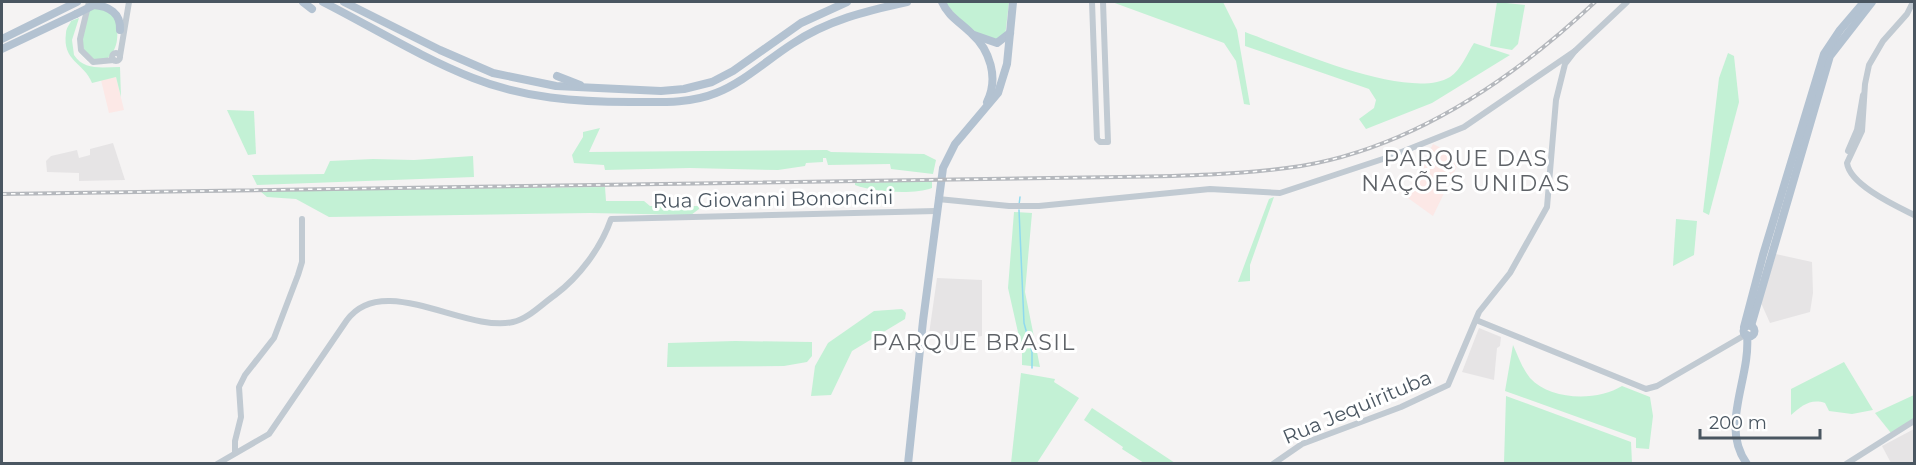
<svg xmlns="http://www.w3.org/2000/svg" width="1916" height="465" viewBox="0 0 1916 465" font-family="Montserrat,sans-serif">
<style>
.education{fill:#e6e4e5}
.medical{fill:#fce8e6}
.green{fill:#c3f1d5}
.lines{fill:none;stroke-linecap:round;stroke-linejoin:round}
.stream{stroke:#90daee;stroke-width:1.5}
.minor{stroke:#c1cad2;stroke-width:6}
.major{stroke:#b3c2d1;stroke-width:8}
.rail-casing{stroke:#b5b8bd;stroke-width:4}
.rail{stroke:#fff;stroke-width:1.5;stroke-dasharray:4.5;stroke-linecap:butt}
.major-bridge{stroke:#b3c2d1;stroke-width:8}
.labels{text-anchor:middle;stroke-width:6;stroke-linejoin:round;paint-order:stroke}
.street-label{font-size:20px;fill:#4a5661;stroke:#fff}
.quarter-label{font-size:22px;letter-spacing:1.5px;fill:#5f6368;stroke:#fff}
</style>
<rect width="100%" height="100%" fill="#f5f3f3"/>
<g class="education">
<polygon points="113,143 125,180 79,181 79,173 47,172 46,161 51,156 77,150 79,158 90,155 90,149"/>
<polygon points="1776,254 1812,262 1813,293 1810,312 1770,323 1761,303"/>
<polygon points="937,278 982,280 982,336 969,338 967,348 942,345 942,336 929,334"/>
<polygon points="1479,328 1501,337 1500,346 1497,348 1494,380 1462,372"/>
<polygon points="1914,429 1914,463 1891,463 1882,446"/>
</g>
<g class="medical">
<polygon points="116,77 124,110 109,113 101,80"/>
<polygon points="1433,144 1461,158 1433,216 1408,198 1407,193"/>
</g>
<g class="green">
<path d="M945,2H1009L1005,37L1000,40C976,39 959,20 945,2Z"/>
<polygon points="1112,2 1223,2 1237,30 1250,105 1244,104 1236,61 1224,43"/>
<polygon points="1497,2 1525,5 1518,44 1512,50 1490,46"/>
<path d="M101,8L114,15C119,31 120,50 105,60L88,61L79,52L88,9Z"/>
<path d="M79,18L72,40L74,55C84,71 103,67 120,67L121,97L116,77L92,83C84,62 62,62 66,33C66,28 70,24 71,21Z"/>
<path d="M1245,32C1289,48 1409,102 1450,77C1461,70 1467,54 1474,43L1510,55L1432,103L1366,129L1359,119L1374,108L1376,100L1369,89L1245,46Z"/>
<polygon points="1728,53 1734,56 1739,102 1709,215 1703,212 1719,78"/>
<polygon points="227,110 254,111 256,154 248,155"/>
<polygon points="600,128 589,152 827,150 831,152 924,154 936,160 933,174 891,169 890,164 828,165 826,158 823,158 823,162 806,163 805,166 778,170 690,168 605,170 604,165 574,163 572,155 583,137 583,132"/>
<polygon points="473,156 474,177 257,185 252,175 324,174 330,161 373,159 414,160"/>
<path d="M932,181V188C914,195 872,192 855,185V183Z"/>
<polygon points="605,187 606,201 644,201 650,206 699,206 699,209 691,215 590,213 329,217 296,199 267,197 260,191"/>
<polygon points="1274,197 1250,265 1250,281 1238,282 1269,199"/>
<polygon points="1014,212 1032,213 1025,292 1040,367 1022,365 1022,350 1008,288"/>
<polygon points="1676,219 1697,221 1694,255 1673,266"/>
<polygon points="902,309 906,313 905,319 852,351 831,395 811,396 815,366 828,343 874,311"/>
<polygon points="735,341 812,342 812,356 807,362 784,366 667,367 668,343"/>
<path d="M1513,345C1518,356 1522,368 1530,378C1551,401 1598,401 1622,386L1650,397L1653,416L1649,449L1636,448V438L1505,391Z"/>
<path d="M1844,362L1873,410L1852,414L1829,411L1825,403C1811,398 1801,406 1791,415V389Z"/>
<polygon points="1021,373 1055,379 1054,382 1079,398 1037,463 1011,463"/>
<polygon points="1914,395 1914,419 1891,433 1875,413"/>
<polygon points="1506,396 1631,442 1632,463 1504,463"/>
<polygon points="1092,408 1175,463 1144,463 1122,449 1123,447 1084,420"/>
</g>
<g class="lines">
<g class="stream">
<polyline points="1019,205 1020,197"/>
<polyline points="1019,210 1024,323 1032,352 1032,368"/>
</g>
<g class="minor">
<polyline points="89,2 80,39 81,50 93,62 114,60"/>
<polyline points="1092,2 1097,139 1100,142 1108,142 1103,2"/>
<path d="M1913,2L1907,14L1883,41L1869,65L1865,84L1862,131L1847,163C1850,185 1896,206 1914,215"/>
<circle cx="116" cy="57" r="4"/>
<polyline points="120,56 129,2"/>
<polyline points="1848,151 1857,130 1863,95"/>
<polyline points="938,199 1009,206 1039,206 1210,189 1280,193 1389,157 1464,127 1575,51"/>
<polyline points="1476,320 1646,389 1657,386 1745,335"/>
<polyline points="235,453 235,441 241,417 239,387 245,375 274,338 298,275 302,262 302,219"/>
<path d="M217,464L269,434L347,320C383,271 465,333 513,322C528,319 542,304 555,295C579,277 601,248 611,219L936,211"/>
<polyline points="1273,464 1302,444 1401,407 1448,385 1479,312 1510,273 1547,207 1556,100 1565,64 1575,51 1627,2"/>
<polyline points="1846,464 1914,421"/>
</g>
<g class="major">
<polyline points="303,2 312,9"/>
<path d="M323,2C372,27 422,58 473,78C523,98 577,102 630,102C658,102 689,104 716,93C744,82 767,60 792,44C828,20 866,11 907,2"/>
<polyline points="344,2 440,50 493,73 556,86 661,91 684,89 712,82 733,71 801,23 847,2"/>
<path d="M942,2C948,16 960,22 971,33C990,50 999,78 987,102"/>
<path d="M93,5C109,6 121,13 120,30"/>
<polyline points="974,35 997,43 1010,33"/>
<polyline points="2,39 77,2"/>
<polyline points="2,49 76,14"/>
<polyline points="557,76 580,85"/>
<circle cx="1749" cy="331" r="5.5"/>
<polyline points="1751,326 1830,56 1872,2"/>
<polyline points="1744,327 1763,255 1824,54 1840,30 1864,2"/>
<path d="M1747,335C1751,379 1719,425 1747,464"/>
<polyline points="908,464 923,321 943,168 955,144 998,93 1007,64 1013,2"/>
</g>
<defs>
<path id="rail" d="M2,194L1119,177C1180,176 1241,175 1301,166C1413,147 1514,78 1595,2"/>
</defs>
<use href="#rail" class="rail-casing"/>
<use href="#rail" class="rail"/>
<polyline class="major-bridge" points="76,14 92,6"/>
</g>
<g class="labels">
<g class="street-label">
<text transform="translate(773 199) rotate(-1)" y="7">Rua Giovanni Bononcini</text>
<text transform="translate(1357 407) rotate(-23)" y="7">Rua Jequirituba</text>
</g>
<g class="quarter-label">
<text x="1466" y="166">PARQUE DAS<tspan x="1466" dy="25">NAÇÕES UNIDAS</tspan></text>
<text x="974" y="350">PARQUE BRASIL</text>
</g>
</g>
<rect width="1916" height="465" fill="none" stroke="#4a5661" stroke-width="6"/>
<path d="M1700 429v9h120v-9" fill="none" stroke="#4a5661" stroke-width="3"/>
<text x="1709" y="429" font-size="18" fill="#4a5661" stroke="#ffffff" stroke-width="4.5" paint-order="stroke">200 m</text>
</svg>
